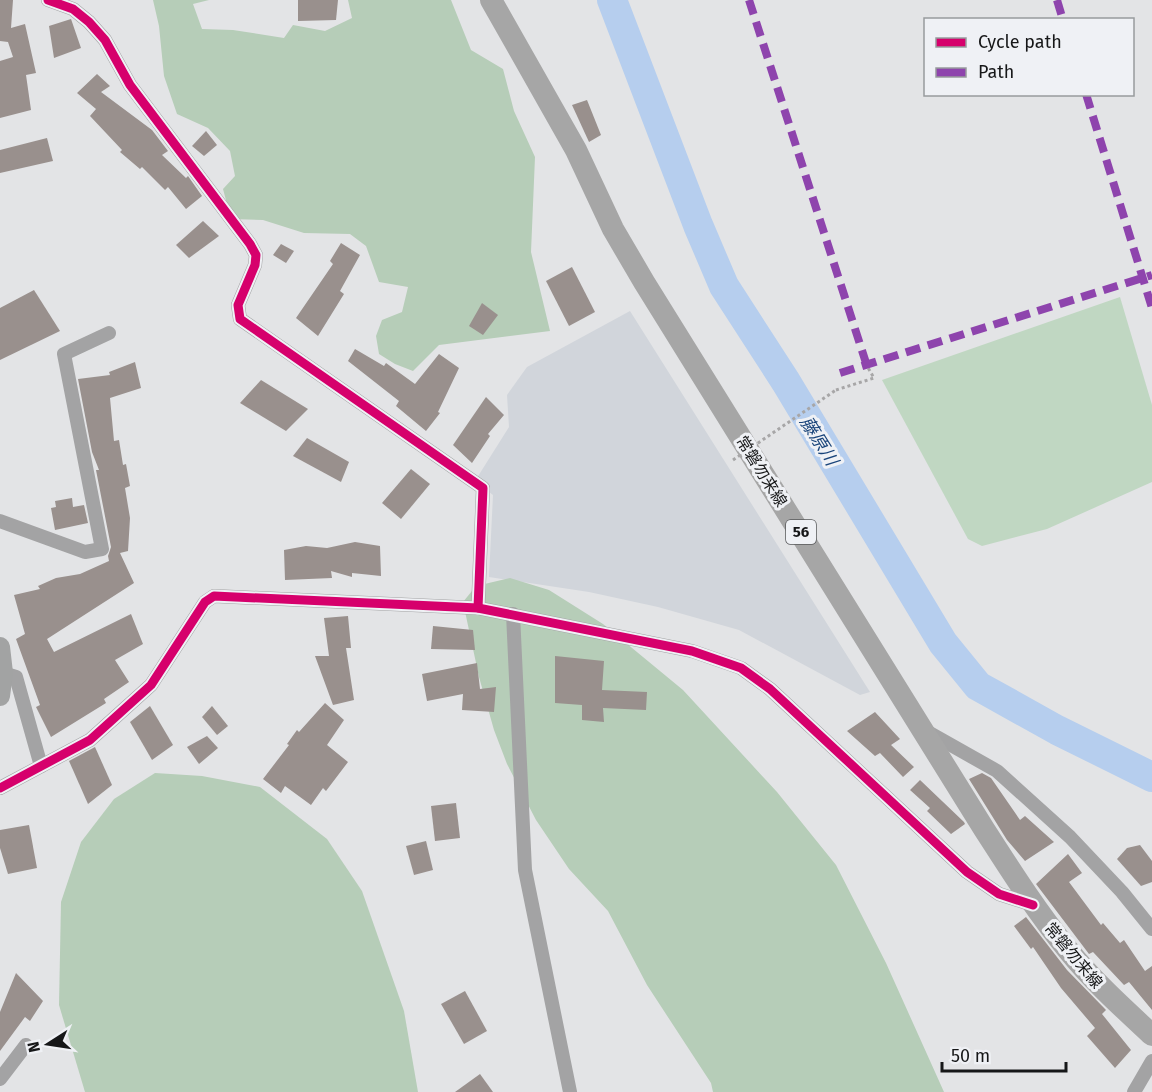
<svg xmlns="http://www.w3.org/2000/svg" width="1152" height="1092" viewBox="0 0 1152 1092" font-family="'Fira Sans','Noto Sans JP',sans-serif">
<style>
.built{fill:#d1d5db}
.green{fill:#c0d7c2}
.forest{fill:#b6cdb8}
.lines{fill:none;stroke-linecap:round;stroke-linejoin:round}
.river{stroke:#b6ceee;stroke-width:30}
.building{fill:#99908d}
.path{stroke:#a7a6a7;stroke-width:3;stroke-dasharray:3 3;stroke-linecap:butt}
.street{stroke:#a3a3a4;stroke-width:14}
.secondary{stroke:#a2a3a3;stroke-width:20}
.primary{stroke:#a6a6a6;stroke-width:22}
.path-bridge{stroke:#a7a6a7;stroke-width:3;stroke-dasharray:3 3;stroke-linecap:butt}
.quiet{stroke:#8e44ad;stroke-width:8;stroke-dasharray:15 8;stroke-linecap:butt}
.cycleway-casing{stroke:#eff1f5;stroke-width:13}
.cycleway{stroke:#d6006c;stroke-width:9}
.labels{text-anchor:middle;stroke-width:6;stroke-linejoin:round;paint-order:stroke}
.shield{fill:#eff1f5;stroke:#57585a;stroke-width:1.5}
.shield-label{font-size:15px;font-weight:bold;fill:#161718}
.street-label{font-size:16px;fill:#161718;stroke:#eff1f5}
.water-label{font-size:18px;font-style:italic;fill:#19447a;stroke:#eff1f5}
</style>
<rect width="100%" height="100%" fill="#e3e4e6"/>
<polygon class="built" points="630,311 870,692 860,695 739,630 658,607 589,592 489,577 493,495 475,481 509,427 507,395 527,367"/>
<polygon class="green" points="1120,297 1152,405 1152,482 1047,529 982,546 968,539 882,380"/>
<g class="forest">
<polygon points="153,0 209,0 193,4 202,29 233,30 284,38 293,25 325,31 352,18 348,0 451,0 471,50 503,69 514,111 535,157 531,252 550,331 439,345 413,371 395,364 379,354 376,336 382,320 402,312 408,287 379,282 366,246 350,234 304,233 263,220 231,219 223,189 235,176 230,151 208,128 177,114 164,76 159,26"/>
<polygon points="510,578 549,590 603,624 683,690 777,792 836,865 886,963 944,1092 713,1092 711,1083 647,985 608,911 569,869 536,820 507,764 494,730 479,677 463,602 476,586"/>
<polygon points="155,773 202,776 260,787 327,839 362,891 404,1011 418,1092 85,1092 59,1005 61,902 81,842 114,799"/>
</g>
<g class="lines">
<polyline class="river" points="612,0 698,225 724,286 786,382 943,643 978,686 1057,730 1152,777"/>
</g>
<g class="building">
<polygon points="0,0 13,0 11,28 25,24 36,73 26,75 31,110 0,118 0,61 13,57 8,42 0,41"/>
<polygon points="298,0 338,0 336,20 298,21"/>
<polygon points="71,19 81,48 54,58 49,26"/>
<polygon points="97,74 110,86 101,92 152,130 168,151 162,155 186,178 188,176 202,196 186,209 168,187 165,190 142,167 140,169 120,152 122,150 90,116 96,109 77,93"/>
<polygon points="587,100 601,135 589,142 572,105"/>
<polygon points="206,131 217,145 204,156 192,146"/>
<polygon points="47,138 53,161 0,173 0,150"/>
<polygon points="203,221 219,236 189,258 176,245"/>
<polygon points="341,243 360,255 340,291 344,294 318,336 296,318 333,264 330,261"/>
<polygon points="281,244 294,251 286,263 273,255"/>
<polygon points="572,267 595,312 569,326 546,281"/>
<polygon points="34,290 60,331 0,360 0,308"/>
<polygon points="482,303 498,315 483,335 469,326"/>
<polygon points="355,349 384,366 386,363 415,384 439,354 459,368 438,412 440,413 426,431 396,406 399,401 348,361"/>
<polygon points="135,362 141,388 110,398 114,441 119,440 123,465 126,464 130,486 125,488 130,518 128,551 120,553 134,583 47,639 54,652 131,614 143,644 115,660 129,682 104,699 106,703 51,737 36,707 40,705 16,639 25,634 14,595 40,589 38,586 56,578 80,574 109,561 108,556 111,547 96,470 99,470 92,452 78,379 110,375 109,372"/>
<polygon points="261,380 308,409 286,431 240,403"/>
<polygon points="486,397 504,415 488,434 490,436 472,463 453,445"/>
<polygon points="307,438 349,462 341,482 293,456"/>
<polygon points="411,469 430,484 401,519 382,503"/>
<polygon points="72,498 73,507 84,505 88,523 55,530 51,508 56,507 55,501"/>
<polygon points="355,542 380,546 381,576 352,573 352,577 331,571 332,578 285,580 284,550 306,546 327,548"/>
<polygon points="348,616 351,648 346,648 354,700 333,705 315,656 329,656 324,618"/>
<polygon points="433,626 473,630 475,650 431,649"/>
<polygon points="555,656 604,661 602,690 647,692 646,710 603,708 604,722 582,720 582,705 555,703"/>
<polygon points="477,663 480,689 496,687 494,712 462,710 463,694 427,701 422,674"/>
<polygon points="325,703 344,720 327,745 348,762 326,791 323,788 311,805 285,786 281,793 263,779 289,745 287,744 297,730 299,732"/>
<polygon points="150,706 173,745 152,760 130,722"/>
<polygon points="212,706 228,726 217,735 202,717"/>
<polygon points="875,712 900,739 891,745 914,767 903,777 880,753 875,756 847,731"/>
<polygon points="207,736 218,748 199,764 187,747"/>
<polygon points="95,747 112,785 88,804 69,761"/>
<polygon points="982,773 991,778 1020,820 1025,816 1054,842 1025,861 1007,840 969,779"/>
<polygon points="920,780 964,822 965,824 951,834 927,811 930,808 910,790"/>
<polygon points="456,803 460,838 435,841 431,806"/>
<polygon points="29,825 37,868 8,874 0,848 0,830"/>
<polygon points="426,841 433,870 414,875 406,846"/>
<polygon points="1140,845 1152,861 1152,882 1141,886 1117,859 1127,848"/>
<polygon points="1068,854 1082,873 1069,882 1101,925 1103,923 1120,943 1124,940 1145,971 1152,966 1152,1010 1129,982 1124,985 1093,952 1089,954 1036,884"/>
<polygon points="1026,917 1067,970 1106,1010 1102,1014 1131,1050 1115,1068 1087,1036 1095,1028 1061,988 1033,947 1031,949 1014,926"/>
<polygon points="16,973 43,1001 30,1021 25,1017 0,1051 0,1012"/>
<polygon points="465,991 487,1031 464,1044 441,1004"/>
<polygon points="480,1074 493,1092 455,1092"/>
</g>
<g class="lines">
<polyline class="path" points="836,390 874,378 867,366"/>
<g class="street">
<polyline points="48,0 73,9 89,22 105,40 130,85 250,244 256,255 255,265 238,305 240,319 483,488 478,608"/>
<polyline points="0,521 85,552 102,549 64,354 109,333"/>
<polyline points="513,614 525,870 570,1092"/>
<polyline points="3,673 16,677 41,766"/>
<polyline points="928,732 997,771 1070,837 1122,892 1152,929"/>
<polyline points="0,788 90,740 151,685 205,602 214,596 478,608 692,651 741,668 770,689 967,872 999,894 1033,905"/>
<polyline points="0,1079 26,1045"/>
<polyline points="1134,1092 1152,1061"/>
</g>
<polyline class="secondary" points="0,647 3,673 0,696"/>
<path class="primary" d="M491,0L576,150L613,229L644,282L984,829C1011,871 1037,912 1068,950C1093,981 1123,1008 1152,1035"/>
<polyline class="path-bridge" points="733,460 836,390"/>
<g class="quiet">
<polyline points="749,0 867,366"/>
<polyline points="1057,0 1063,20"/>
<polyline points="1086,94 1152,308"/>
<polyline points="840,373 1152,275"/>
</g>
<defs>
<g id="cycleway">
<polyline points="48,0 73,9 89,22 105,40 130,85 250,244 256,255 255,265 238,305 240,319 483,488 478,608"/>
<polyline points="0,788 90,740 151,685 205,602 214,596 478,608 692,651 741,668 770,689 967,872 999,894 1033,905"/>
</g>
</defs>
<use href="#cycleway" class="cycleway-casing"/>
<use href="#cycleway" class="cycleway"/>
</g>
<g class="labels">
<rect class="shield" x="786" y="520" width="30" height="24" rx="4.5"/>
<g class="shield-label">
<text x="801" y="537">56</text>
</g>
<g class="street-label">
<text transform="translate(762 471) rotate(58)" y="6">常磐勿来線</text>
<text transform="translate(1074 955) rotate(50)" y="6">常磐勿来線</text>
</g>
<g class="water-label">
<text transform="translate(819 441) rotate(58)" y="6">藤原川</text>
</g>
</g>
<rect x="924" y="18" width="210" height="78" fill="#eff1f5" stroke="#989a9d" stroke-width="1.5"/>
<rect x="936" y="38" width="30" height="9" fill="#d6006c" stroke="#989a9d" stroke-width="1.5"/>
<text x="978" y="48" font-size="18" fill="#161718">Cycle path</text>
<rect x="936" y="68" width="30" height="9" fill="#8e44ad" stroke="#989a9d" stroke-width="1.5"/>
<text x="978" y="78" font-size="18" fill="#161718">Path</text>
<g transform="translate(48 1044) rotate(258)" stroke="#eff1f5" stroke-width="4.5" paint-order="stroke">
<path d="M0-4.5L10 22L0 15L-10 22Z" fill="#161718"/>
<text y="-9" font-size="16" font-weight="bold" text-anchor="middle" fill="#161718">N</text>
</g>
<path d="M942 1062v9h124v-9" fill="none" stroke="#161718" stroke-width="3"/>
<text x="951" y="1062" font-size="18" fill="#161718" stroke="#eff1f5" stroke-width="4.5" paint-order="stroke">50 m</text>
</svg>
